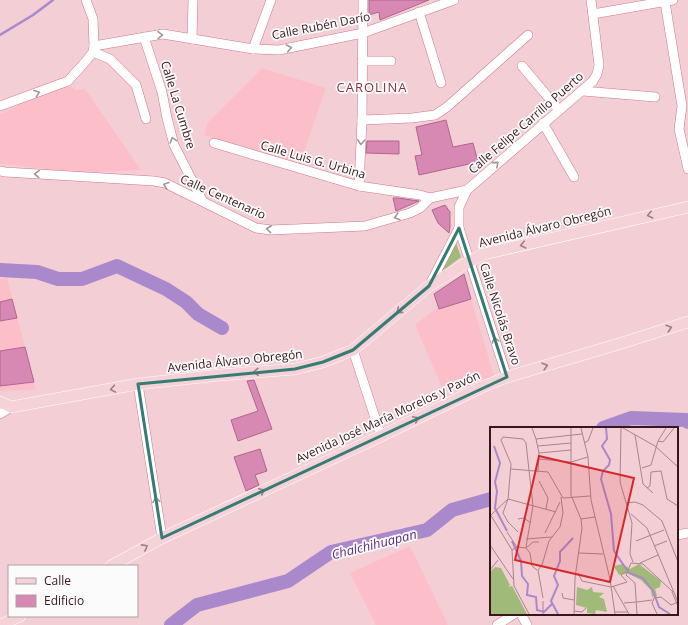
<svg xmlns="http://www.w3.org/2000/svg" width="688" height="625" viewBox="0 0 688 625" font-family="'Open Sans',sans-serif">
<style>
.built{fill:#fcbfca}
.green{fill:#a0ba79}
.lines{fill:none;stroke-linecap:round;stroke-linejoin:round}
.stream{stroke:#a989cb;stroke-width:2.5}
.river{stroke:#a989cb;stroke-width:14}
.building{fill:#d789b3;stroke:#af658e}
.minor-casing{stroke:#ce788b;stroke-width:10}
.major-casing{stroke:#fff;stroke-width:12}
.minor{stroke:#fff;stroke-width:9}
.major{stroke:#f5d1d8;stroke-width:11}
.oneway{stroke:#a5969a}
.oneway2{stroke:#a07d84}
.marked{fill:none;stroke:#357c75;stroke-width:3;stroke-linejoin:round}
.labels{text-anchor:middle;stroke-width:3.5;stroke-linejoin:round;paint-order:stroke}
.street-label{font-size:12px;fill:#37161e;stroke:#fbfbfb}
.neighbourhood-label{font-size:13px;letter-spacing:1px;fill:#823448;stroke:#fbfbfb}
.water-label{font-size:13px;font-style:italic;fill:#5b307f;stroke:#fbfbfb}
.inset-river{fill:none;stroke:#a989cb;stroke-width:2}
.inset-road{fill:none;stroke:#a8848c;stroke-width:1}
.view{fill:#d62828;fill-opacity:0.15;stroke:#d62828;stroke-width:2}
.inset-edge{fill:none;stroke:#37161e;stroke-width:2}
</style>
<rect width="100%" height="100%" fill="#f4ced5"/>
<g class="built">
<polygon points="262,68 326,88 300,164 204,135 208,122"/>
<polygon points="71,86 75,90 85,89 141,170 82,173 0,164 0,114 39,96"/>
<polygon points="7,278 36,390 0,391 0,279"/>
<polygon points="471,299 494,376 459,390 456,383 442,387 415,325 434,310"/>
<polygon points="410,546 448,625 376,625 350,573"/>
</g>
<polygon class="green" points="455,240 461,257 440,273"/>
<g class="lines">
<polyline class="stream" points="0,35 33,15 53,0"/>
<g class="river">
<polyline points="0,270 37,272 58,279 82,279 117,266 166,289 186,302 198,314 222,328"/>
<polyline points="603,428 631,418 686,420 688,422"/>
<polyline points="171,625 197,605 288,581 331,552 427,530 452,510 491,499"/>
</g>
</g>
<g class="building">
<polygon points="369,0 429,0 380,20 379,12 369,15"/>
<polygon points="446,120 453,147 473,143 478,162 419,175 415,156 422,155 416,127"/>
<polygon points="367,141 399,141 399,154 366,153"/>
<polygon points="393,198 398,198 419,201 396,211"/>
<polygon points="445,205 450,212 450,227 449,233 438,223 432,210"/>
<polygon points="464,274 471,299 439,309 434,294"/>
<polygon points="12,299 17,318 0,321 0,302"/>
<polygon points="25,347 34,382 0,386 0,351"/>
<polygon points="254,380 272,429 238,441 231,420 258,411 247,381"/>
<polygon points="260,449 267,471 255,475 259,485 246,491 234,457"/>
</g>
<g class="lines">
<defs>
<g id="minor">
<polyline points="665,2 682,106 679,129 688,169"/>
<polyline points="419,12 441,83"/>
<polyline points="593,14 673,0"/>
<polyline points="144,37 162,92 167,118 174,145 202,200"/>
<polyline points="192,39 193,0"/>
<polyline points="94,46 163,34 253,49 279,50 363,33 454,0"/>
<polyline points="253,49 271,0"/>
<polyline points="93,52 110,59 136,85 146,119"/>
<polyline points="362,61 391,61"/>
<polyline points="522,66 559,110"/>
<polyline points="583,91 655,97"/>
<polyline points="0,106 68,81 86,61 93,52 94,46 93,19 86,0"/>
<polyline points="362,120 412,118 435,115 447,107 528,35"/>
<polyline points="543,123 574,177"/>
<polyline points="214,143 359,186 420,195 430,198"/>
<polyline points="0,171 5,172 154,181 165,183 256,228 271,230 365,226 410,213 420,208 430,198 467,190"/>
<polyline points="359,186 362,120 363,0"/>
<polyline points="429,286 459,228"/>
<polyline points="353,350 381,436"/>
<polyline points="507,377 459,228 459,207 467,190 593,81 597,74 599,65 591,0"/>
<polyline points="138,384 162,538"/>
<polyline points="0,414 11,407"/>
<polyline points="677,535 688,533"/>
<polyline points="521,614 527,625"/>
<polyline points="497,625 514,614"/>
</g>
<g id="major">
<polyline points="0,402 11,407 138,384 220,375 295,369 323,362 353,350 429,286 470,261 484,254 688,207"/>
<polyline points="111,566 162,538 381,436 482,387 507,377 622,343 688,322"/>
<polyline points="0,625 20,616"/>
</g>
</defs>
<use href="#minor" class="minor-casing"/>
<use href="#major" class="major-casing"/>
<use href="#minor" class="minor"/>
<use href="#major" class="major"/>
</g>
<defs><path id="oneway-chevron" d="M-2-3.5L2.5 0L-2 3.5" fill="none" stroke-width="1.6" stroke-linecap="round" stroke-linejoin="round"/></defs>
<g class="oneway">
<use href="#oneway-chevron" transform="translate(160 35) rotate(-3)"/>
<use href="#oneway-chevron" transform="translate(289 48) rotate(-11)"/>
<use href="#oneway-chevron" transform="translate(37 93) rotate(-20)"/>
<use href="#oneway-chevron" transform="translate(173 140) rotate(-107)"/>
<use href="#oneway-chevron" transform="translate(361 142) rotate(93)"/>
<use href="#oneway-chevron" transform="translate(496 164) rotate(-41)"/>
<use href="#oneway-chevron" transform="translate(37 174) rotate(-177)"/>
<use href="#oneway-chevron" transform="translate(166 185) rotate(-160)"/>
<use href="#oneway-chevron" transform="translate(397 217) rotate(164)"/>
<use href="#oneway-chevron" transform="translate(269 229) rotate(-174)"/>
<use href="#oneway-chevron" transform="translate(495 340) rotate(-108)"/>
<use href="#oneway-chevron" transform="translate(156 500) rotate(-99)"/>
</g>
<g class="oneway2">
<use href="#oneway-chevron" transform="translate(650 215) rotate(167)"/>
<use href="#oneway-chevron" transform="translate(523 245) rotate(167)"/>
<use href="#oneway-chevron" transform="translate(399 311) rotate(140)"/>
<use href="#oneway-chevron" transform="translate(669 328) rotate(-18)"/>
<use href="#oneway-chevron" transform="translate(545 366) rotate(-16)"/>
<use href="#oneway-chevron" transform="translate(256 372) rotate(176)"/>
<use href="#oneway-chevron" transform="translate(113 389) rotate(170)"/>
<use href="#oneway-chevron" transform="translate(416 419) rotate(-26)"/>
<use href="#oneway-chevron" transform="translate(262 491) rotate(-25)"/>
<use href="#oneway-chevron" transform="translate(145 547) rotate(-29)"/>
</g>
<path class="marked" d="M459,228L507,377L162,538L138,384L295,369L323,362L353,350L429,286Z"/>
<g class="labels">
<g class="street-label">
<text transform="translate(321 26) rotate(-11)" y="4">Calle Rubén Darío</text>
<text transform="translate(178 105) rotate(73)" y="4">Calle La Cumbre</text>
<text transform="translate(526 123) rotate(-41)" y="4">Calle Felipe Carrillo Puerto</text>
<text transform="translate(313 160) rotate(16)" y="4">Calle Luis G. Urbina</text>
<text transform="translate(223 197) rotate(24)" y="4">Calle Centenario</text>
<text transform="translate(545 227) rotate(-14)" y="4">Avenida Álvaro Obregón</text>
<text transform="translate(500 314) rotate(72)" y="4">Calle Nicolás Bravo</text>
<text transform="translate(235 361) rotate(-6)" y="4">Avenida Álvaro Obregón</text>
<text transform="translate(388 417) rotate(-25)" y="4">Avenida José María Morelos y Pavón</text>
</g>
<g class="neighbourhood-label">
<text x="372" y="92">CAROLINA</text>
</g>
<g class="water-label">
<text transform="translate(374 544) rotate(-14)" y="5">Chalchihuapan</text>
</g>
</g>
<g transform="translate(490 427)">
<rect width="188" height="188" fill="#f4ced5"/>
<path d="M133,137L140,142L149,137L171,154L170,160L165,162L167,169L162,170L161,163L151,153L137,146L129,148L124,139ZM5,140L11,141L20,158L18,160L22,159L37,187H0V145ZM87,160L97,163L102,160L103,165L114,166L109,170L114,172L117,185L106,183L105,187L97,186V181L86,178Z" fill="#a0ba79"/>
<path class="inset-river" d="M116,1L117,12L112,19L120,33L119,38L113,44L111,52L121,87L124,124L139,146L153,151L163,164L169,180L180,187M4,19L10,36L5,55L7,64L5,81L17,104M22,114L31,134L32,149L38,157L37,168L46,170L47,183L54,185L62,177M68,187L61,174L68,158L64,149L70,134V125L83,111"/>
<path class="inset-road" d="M42,1L46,12L92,7M81,1V68L91,92L92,101L85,151L84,187M91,1L98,30L101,73L120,152L125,187M131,1L130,55L142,96L140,127L143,135M133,1L165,19L188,40M145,8L153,57L163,66M46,12L49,26L48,44M168,14L173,15L184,1M94,16L98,14L103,1M48,19L81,16M49,26L81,23M49,32L81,35L98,30M152,41L161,38L168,14L176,1M21,42L58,45L73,71L100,69M49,54L58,71L56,82M157,61L160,59L161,45L171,44L177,72L188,79M18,72L66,85M136,76L145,75L153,78L172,94L188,135M0,87L22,123L24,159L39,187M141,87L157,101L188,175M1,88L18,72M28,92L34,91L41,96M91,92L105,90M17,105L27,120M28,105L18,95L13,86L18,72L21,37L11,13L13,10L33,12L36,16L43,79L36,120M55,106L70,75M36,112L62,110M146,114L174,103M0,118L23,152M164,119L177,114M36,121L43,115H49M22,123L27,120L36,121L40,126L42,139L47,143M89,126L113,127M150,136L168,128M0,143L8,133M48,143L52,138L59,114L70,100L73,86L71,70M48,143L53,171M88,146L92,154L121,160L137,155L131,148L136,145M123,159L139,187M182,165L188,179M72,166L73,171L84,173M53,174V187M147,175L162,173M134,176L146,175M84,184L92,185L96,181M125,185H138M147,187L145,156L136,148L141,136L153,137L183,165M167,187L162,176L164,171L171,170L181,178L188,175"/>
<path class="view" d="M49,29L144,51L120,155L25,133Z"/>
<rect width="188" height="188" class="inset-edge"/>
</g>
<rect x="8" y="565" width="130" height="52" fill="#fbfbfb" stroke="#ad9fa3"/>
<rect x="16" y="578" width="20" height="6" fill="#f5d1d8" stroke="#ad9fa3"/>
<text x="44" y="585" font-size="12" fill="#37161e">Calle</text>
<rect x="16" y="595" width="20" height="12" fill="#d789b3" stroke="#ad9fa3"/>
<text x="44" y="605" font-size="12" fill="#37161e">Edificio</text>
</svg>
